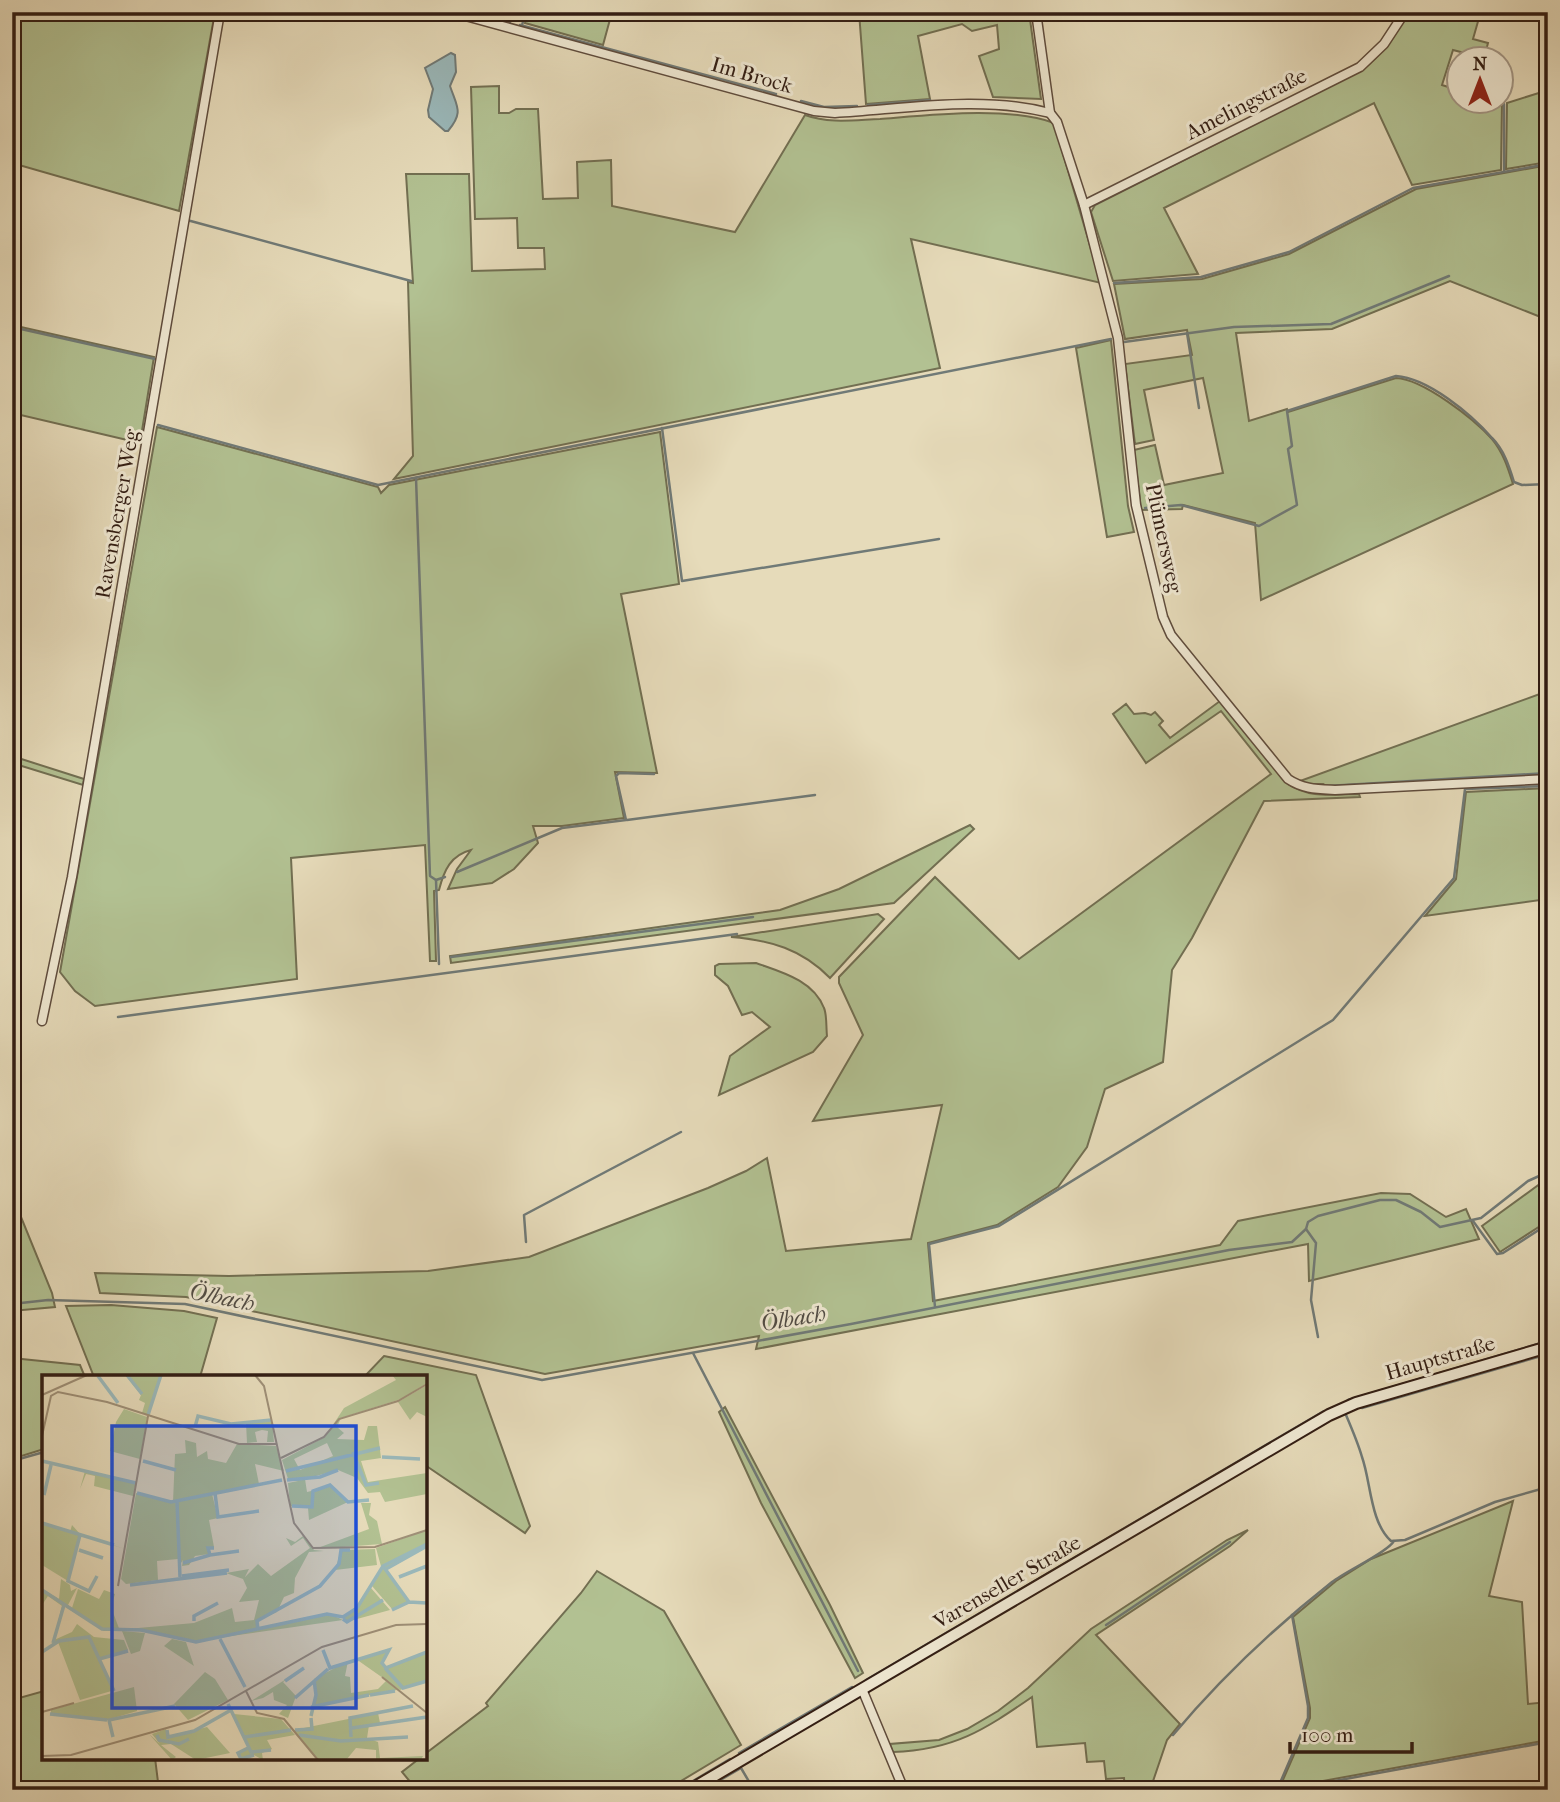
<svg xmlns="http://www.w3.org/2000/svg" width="1560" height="1802" viewBox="0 0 1560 1802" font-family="'IM FELL French Canon',serif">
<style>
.green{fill:#b2c192;stroke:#726f52;stroke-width:2}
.water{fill:#9ab8ba;stroke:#707a77;stroke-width:2}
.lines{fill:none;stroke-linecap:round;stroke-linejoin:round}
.stream{stroke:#707a77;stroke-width:2.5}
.street-casing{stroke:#5f4c3d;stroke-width:11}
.secondary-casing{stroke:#321d13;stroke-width:14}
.street{stroke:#efe8d2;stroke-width:8}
.secondary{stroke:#efe8d2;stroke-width:10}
.labels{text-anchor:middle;stroke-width:6;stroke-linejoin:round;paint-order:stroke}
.street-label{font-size:21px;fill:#321d13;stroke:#efe8d2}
.water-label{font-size:23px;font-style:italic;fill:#514c45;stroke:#efe8d2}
.inset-river{fill:none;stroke:#9ab8ba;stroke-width:3.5}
.inset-road{fill:none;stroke:#9e8f77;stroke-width:2}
.view{fill:#1d4ed8;fill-opacity:0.15;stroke:#1d4ed8;stroke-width:3.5}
.inset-edge{fill:none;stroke:#321d13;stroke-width:3.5}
</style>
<rect width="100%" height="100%" fill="#e6dbba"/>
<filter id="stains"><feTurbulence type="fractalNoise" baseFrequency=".00286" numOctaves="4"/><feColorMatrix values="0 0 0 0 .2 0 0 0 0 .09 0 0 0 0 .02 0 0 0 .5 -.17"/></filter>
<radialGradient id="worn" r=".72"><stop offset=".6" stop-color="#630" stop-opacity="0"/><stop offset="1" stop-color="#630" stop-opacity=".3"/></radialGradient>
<g class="green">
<polygon points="18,12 215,12 179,211 12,163 12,38"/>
<polygon points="528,12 612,12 603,45 525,23"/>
<polygon points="859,12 1029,12 1041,99 993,97 979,56 999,49 997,25 972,31 962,24 918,36 930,99 866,104"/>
<path d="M1409,12H1452L1461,20L1469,15L1479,18L1473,39L1488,43L1484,58L1453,50L1442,85L1458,90V102H1502L1501,170L1412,185L1374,103L1164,208L1198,274L1113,281L1091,212L1095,205L1362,70C1383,54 1395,34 1409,12Z"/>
<path d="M499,86V113H509L516,109H538L543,199L578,198L577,162L611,160L612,206L735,232L805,115C830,124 854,120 880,119C930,115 1008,106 1054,123L1101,283L911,239L940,368L394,479L413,456L408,282L413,283L406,174H469L472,271L545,269L544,248H518L517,218L475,219L471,87Z"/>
<polygon points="1548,90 1548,162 1506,169 1507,103"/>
<path d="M1543,166L1548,178V320L1450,281L1332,329L1236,333L1249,421L1287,409L1288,412L1396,378C1423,379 1474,419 1492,439C1503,452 1508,468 1513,484L1261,600L1255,523L1183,505L1182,509L1141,510L1134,450L1155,445L1164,485L1223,473L1203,378L1144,390L1154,440L1135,444L1125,364L1192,355L1187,330L1125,339L1114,284L1202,279L1289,254L1416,189Z"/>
<polygon points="12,325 154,357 140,443 12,413"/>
<polygon points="1111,340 1128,506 1134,532 1107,537 1076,348"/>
<path d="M157,427L378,487L381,493L389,485L660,432L679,584L621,594L657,773L615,772L624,818L562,826H533L538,843L514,869L492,883L448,889L457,869L471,850C451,855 444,870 439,890L434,891L436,961H430L425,845L291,858L297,979L95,1006L75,991L60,972Z"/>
<polygon points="1548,691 1548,776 1318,787 1322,784 1308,784 1300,781"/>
<path d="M1220,701L1288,784C1310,799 1333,794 1359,794L1360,797L1264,801L1192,938L1172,970L1163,1062L1105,1089L1087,1147L1058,1187L997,1225L928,1243L933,1301L1220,1245L1238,1221L1381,1193L1410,1194L1446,1217L1466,1209L1479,1239L1309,1281L1308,1244L756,1349L759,1336L545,1374L186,1297L100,1293L95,1273L229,1276L428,1271L529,1257L708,1188L746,1171L767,1158L786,1251L911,1239L942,1105L813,1121L863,1035L839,983V977L935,877L1019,959L1271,774L1221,711L1146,763L1113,714L1126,704L1134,714L1145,713L1151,715L1155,712L1163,721L1159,725L1170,738Z"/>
<polygon points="12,756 84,779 83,785 12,763"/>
<polygon points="1548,788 1548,899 1425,916 1456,879 1466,792"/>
<polygon points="970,825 974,829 894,903 451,963 450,956 780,910 839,889"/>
<path d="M878,914L884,919L830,978C802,949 770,940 731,937Z"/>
<path d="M756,963C781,972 813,980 824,1008C827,1015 826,1027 827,1036L813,1052L719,1095L730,1056L770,1027L752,1012L742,1015L728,986L715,975V966L719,964Z"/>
<polygon points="1548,1178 1548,1221 1500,1252 1482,1226"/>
<polygon points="12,1195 52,1293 55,1307 12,1311"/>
<polygon points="111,1305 184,1311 217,1318 200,1377 94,1377 66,1306"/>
<polygon points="384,1356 476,1375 530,1526 525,1533 425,1465 425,1377 364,1377"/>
<polygon points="12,1358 80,1365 85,1377 44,1377 44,1449 12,1459"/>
<polygon points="725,1407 830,1605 863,1673 855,1678 761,1503 719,1412"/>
<polygon points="1513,1501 1489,1596 1522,1602 1528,1704 1548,1702 1548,1740 1279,1789 1310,1718 1310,1708 1293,1617 1336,1581 1371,1559"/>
<path d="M1248,1530L1230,1546L1096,1635L1180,1724L1167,1740L1150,1790H1125L1124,1778L1106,1779L1104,1761L1087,1762L1085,1743L1037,1747L1032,1697C984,1730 954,1750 893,1752L890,1744L939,1740L967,1729L998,1711L1028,1688L1091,1629L1227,1540Z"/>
<polygon points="597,1571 664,1611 741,1745 666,1790 417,1790 402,1772 420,1758 425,1758 425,1754 488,1706 486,1703 581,1593"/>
<polygon points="44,1691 44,1758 155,1758 159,1790 12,1790 12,1700"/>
</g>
<path class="water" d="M451,53L455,55L456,72L450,86C457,107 464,112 448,131H445L429,117L428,110L433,89L425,68Z"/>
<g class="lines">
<g class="stream">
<polyline points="474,12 510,22"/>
<polyline points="520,25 776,94"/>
<polyline points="522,25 526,12"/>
<polyline points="801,101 824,107 857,106"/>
<polyline points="868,105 930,100"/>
<polyline points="1504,171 1504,104"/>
<polyline points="187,220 411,281"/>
<polyline points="1114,283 1201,277 1289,252 1413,188 1548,164"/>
<polyline points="12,327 155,359"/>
<polyline points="1187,333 1199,408"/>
<polyline points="1124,342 1234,327 1331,324 1449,276"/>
<polyline points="158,425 378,485 1111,339"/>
<polyline points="662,428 682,581 939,539"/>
<polyline points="416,478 430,876 436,880 439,964"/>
<path d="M1145,508L1181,505L1259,526L1297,505L1288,449L1292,446L1287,411L1396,376C1428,378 1471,414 1492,438C1504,450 1509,466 1514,482L1522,485L1548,484"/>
<polyline points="12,759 15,760"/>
<polyline points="1327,786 1548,773"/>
<polyline points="627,820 815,795"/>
<polyline points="457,872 562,828 626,820 616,776 619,773 654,774"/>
<polyline points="436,880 445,877"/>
<polyline points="451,957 753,917"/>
<polyline points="118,1017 737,934"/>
<polyline points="1473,1221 1497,1254 1503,1253 1548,1224"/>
<polyline points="1306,1229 1316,1243 1311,1300 1318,1337"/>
<polyline points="526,1242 524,1215 681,1132"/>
<polyline points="12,1304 48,1300 185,1304 542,1380 851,1324 1229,1250 1292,1242 1306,1229 1308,1222 1318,1216 1380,1200 1396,1200 1421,1212 1440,1227 1481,1218 1528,1181 1548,1172"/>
<polyline points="935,1307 929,1244 999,1226 1333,1020 1454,878 1465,789 1548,786"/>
<polyline points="693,1353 858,1671"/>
<polyline points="1348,1400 1548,1341"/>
<polyline points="1362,1408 1548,1354"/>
<path d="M1346,1415C1352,1429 1358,1443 1362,1457C1371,1482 1370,1522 1391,1541L1405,1540L1495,1502L1548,1487"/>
<polyline points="12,1461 44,1452"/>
<polyline points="1106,1625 1230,1542"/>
<polyline points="12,1680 18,1692"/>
<polyline points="866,1680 1324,1411"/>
<path d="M1173,1735C1220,1679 1275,1627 1332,1582C1346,1571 1388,1552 1394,1541"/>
<polyline points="739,1753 852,1687"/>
<polyline points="355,1790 402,1784"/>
<polyline points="678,1790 730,1759"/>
<polyline points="703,1790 741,1768 754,1790"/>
<polyline points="1277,1790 1308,1718 1308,1706 1292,1615"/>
<polyline points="1285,1790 1548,1742"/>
</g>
<defs>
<g id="street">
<path d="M451,12L814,111L835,113C905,109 981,95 1050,113"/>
<path d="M1036,12L1050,113L1057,122L1084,205L1118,338L1136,505L1163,617L1171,635L1288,779C1303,789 1317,789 1335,790L1548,779"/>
<polyline points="1084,205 1360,67 1384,44 1405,12"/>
<polyline points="42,1021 72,877 220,12"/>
<polyline points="862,1689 904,1790"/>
</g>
<polyline id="secondary" points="690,1790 1329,1415 1356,1403 1548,1347"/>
</defs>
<use href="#street" class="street-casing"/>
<use href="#secondary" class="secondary-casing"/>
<use href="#street" class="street"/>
<use href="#secondary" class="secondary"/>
</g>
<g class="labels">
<g class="street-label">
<text transform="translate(752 75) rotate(16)" y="7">Im Brock</text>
<text transform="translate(1246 104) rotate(-27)" y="7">Amelingstraße</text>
<text transform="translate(117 514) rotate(-80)" y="7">Ravensberger Weg</text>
<text transform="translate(1164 538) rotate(78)" y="7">Plümersweg</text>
<text transform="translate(1440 1358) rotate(-16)" y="7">Hauptstraße</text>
<text transform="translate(1007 1582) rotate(-30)" y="7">Varenseller Straße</text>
</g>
<g class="water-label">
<text transform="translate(222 1297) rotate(11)" y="8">Ölbach</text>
<text transform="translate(793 1318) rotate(-10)" y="8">Ölbach</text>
</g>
</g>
<g transform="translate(42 1375)">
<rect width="385" height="385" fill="#e6dbba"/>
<path d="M83,0H119L106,40L100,38L103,28L97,25L99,20ZM350,0H385V8L359,24L299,43L295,52L302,58L295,64L322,65L326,51H335L339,83L319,86L326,107L385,98V119L343,127L338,117L326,118L315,103L296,95L263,104L265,117L290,111L306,127L267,145L266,133L248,131L246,108L256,106L246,104L240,85L283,62L302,33L354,5ZM285,68L291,81L258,95L252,84ZM385,10V42L375,37L368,45L356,27ZM82,34L105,42L98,84L68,76L74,47ZM230,46L232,67H225L226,56L220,55L213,57L215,67L205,68L204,48ZM143,65L154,68L155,82L165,76L166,84L184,88L195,69L234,71L242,96L213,89L217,109L170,119L176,143L167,145L172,172H166L167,179L153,181L147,190L140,191L141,185L137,191L138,202L136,184L115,186L116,205L84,209L79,204L94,118L131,127L133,79L144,78ZM43,96L94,107L91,121L52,111L53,101L44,99L38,114ZM319,128H329L327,140L335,146L340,169L273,174L327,154ZM0,148L28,157L30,150L38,159L83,174L38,160L26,206L0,190ZM385,155V172L344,195L366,227L350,234L330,211L340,195L334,173ZM261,161L272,175L282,176L267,177L253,203L252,218L242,222L235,237L215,246L216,255L286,238L301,245L155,266L85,254L152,248L190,233L193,247L212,245L217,225L197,227L205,213L201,204L184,198L207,194L203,202L216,189L229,201L268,173L261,163L249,171L244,163L253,167ZM333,174L335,190L293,195L299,175ZM19,204L28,210L29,216L35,213L26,230L30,233L36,214L57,224L62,215L73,219L69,232L78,256H62L22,231L12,265L30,257L35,249L52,262L82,265L86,275L58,284L73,315L38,325L16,267L10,270L20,231L6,221L0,230V214L17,224ZM329,213L348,235L304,247L301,243L315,233ZM80,256L103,258L98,276L89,279ZM130,264L144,267L152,291L122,271ZM346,276L339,287L344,294L385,278V305L358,315L314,284ZM306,286L303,301L308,302L309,318L336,314L344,306L355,315L270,331L274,320L272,304ZM265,291L241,307L254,321L246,343L237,339L245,330L232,325L231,317L221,323L209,326ZM163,297L173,304L186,325L146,345L132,329ZM92,312L95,336L65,345L9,339V335ZM336,338L338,348L327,350L325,363L336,367L338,383L381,381L379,385H334V375L314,373L305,384L277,385L252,355ZM192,339L239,344L253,360L225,365L230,374L220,378L221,385L212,380L199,384L196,379L207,373ZM165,352L188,378L154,385L129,369L119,370L134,382L130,385L107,359L118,369L110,359L124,354L126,362Z" fill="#b2c192" fill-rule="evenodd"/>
<path class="inset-river" d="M85,0L100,19M56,1L76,28M106,40L119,0M153,52L156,41L189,49L229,45M311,77L324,110L337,108M340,82L378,84M0,86L94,108M101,86L134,95M244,96L338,73M245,105L278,102L296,95M95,118L129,127L240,105M173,118L176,142L217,136M2,120L9,90M135,127L138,202M250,131L270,132L271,116L288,110L306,127L327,125M0,148L72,170M38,160L26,206L47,216L55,201M37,175L61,183M168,180L197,176M141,188L168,180L166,173H172M341,191L367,227M344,194L385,171M140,201L187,195M357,202L385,191M88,210L185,198M0,215L60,254L99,255L154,267L285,239L301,242L315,233L341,191L385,169M350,235L367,227L385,228M301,244L305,247L341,225M152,246V241L176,228M216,255L215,246L278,211L297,189L299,175H308M178,264L203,312M11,268L22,230M281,275L288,293L347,275L340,288L344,293L385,277M0,277L17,266L47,262L72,316M57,284L86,276M343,293L361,313L385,306M243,306L262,293M328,320L353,316M253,323L286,294M186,329L209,377L229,375M269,332L327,320M8,339L65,345M269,341L274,320L272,305M310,353L385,342M125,355L126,362L152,356L189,335M253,355L270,354L269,343M115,360L117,365L137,369L147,364M257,360L299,366L366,362M71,362L67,345L133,331M203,362L249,355M309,362L308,343L371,331M206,373L196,378L199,384L212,380"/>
<path class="inset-road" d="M213,0L222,11L252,148L271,173L333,172L385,155M0,20L45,0M0,61L9,21L16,17L65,27L197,69H234M239,83L282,62L297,44L356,26L385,9M76,211L106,41M340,302L385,338M204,316L215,338L242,344L276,385M0,337L32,328M0,381L29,380L153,345L280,272L354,250L385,249"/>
<path class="view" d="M70,51H314V333H70Z"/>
<rect width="385" height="385" class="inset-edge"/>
</g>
<rect width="1560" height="1802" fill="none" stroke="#e6dbba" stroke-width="42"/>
<rect x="14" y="14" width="1532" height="1774" fill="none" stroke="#321d13" stroke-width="3.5"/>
<rect x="21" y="21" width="1518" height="1760" fill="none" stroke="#321d13" stroke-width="2"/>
<g transform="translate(1480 80)"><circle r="33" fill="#efe8d2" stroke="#a39786" stroke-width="2"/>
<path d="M0-5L12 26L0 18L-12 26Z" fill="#8f2418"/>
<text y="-10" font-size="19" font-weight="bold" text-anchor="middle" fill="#321d13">N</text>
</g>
<path d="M1290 1742v10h122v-10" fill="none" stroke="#321d13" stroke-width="3.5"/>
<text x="1301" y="1742" font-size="21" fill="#321d13" stroke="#efe8d2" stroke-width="5" paint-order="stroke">100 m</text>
<rect width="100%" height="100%" filter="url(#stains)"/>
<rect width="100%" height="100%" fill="url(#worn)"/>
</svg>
